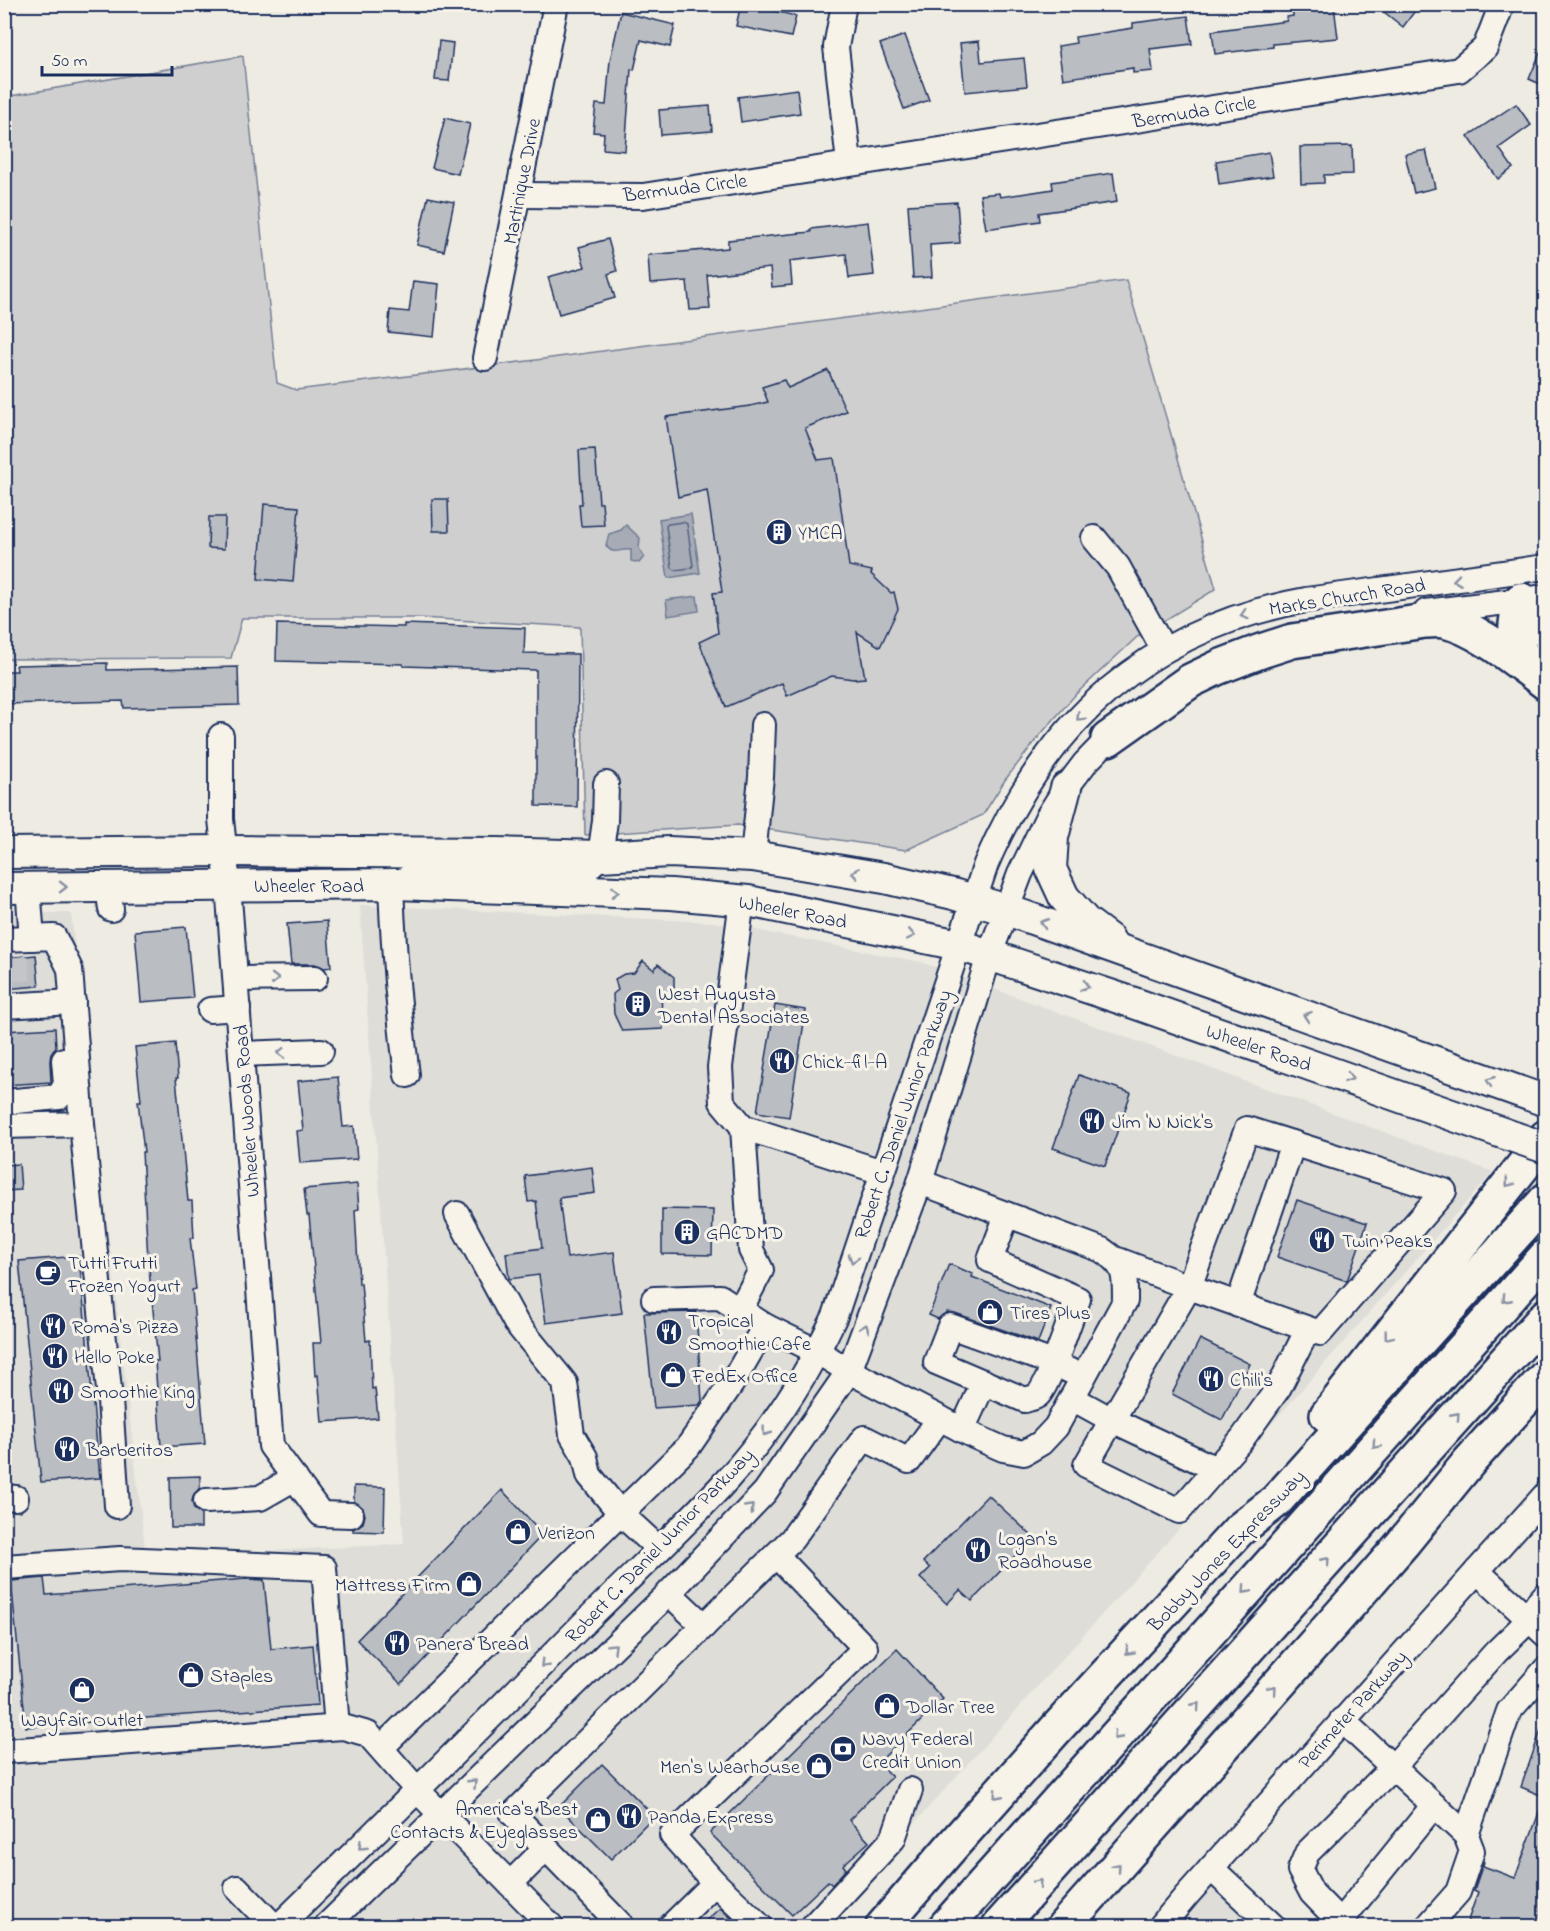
<svg xmlns="http://www.w3.org/2000/svg" width="1550" height="1931" viewBox="0 0 1550 1931" font-family="'Indie Flower',sans-serif">
<style>
.built{fill:#deddd8}
.green{fill:#cfcfcf;stroke:#757f96;stroke-width:1.5}
.water{fill:#a6abb5;stroke:#6e7992;stroke-width:1.5}
.lines{fill:none;stroke-linecap:round;stroke-linejoin:round}
.shore{stroke:#536181;stroke-width:1.5}
.building{fill:#babdc2;stroke:#1b2f5e;stroke-width:1.5}
.minor-tunnel{stroke:#c4c5c8;stroke-width:24;stroke-dasharray:24 12;stroke-linecap:butt}
.minor-casing{stroke:#1b2f5e;stroke-width:28}
.major-casing{stroke:#1b2f5e;stroke-width:34}
.highway-casing{stroke:#1b2f5e;stroke-width:38}
.minor{stroke:#f7f3e8;stroke-width:24}
.major{stroke:#f7f3e8;stroke-width:30}
.highway{stroke:#f7f3e8;stroke-width:33}
.major-bridge-casing{stroke:#1b2f5e;stroke-width:34;stroke-linecap:butt}
.major-bridge{stroke:#f7f3e8;stroke-width:30}
.oneway{stroke:#8991a3}
.labels{text-anchor:middle;stroke-width:6;stroke-linejoin:round;paint-order:stroke}
.street-label{font-size:20px;fill:#1b2f5e;stroke:#f7f3e8}
.poi-label{font-size:20px;fill:#1b2f5e;stroke:#f7f3e8;text-anchor:start}
</style>
<rect width="100%" height="100%" fill="#eeebe2"/>
<filter id="ink" filterUnits="userSpaceOnUse"><feTurbulence type="fractalNoise" baseFrequency=".0167" numOctaves="2"/><feDisplacementMap in="SourceGraphic" scale="12" xChannelSelector="R" yChannelSelector="G"/><feConvolveMatrix kernelMatrix="1 2 1 2 8 2 1 2 1" color-interpolation-filters="sRGB"/></filter>
<g filter="url(#ink)">
<g class="built">
<polygon points="360,905 714,922 921,962 1493,1172 1186,1521 822,1926 5,1926 4,913 71,913 146,1557 404,1544"/>
<polygon points="1211,1868 1273,1926 1168,1926"/>
</g>
<polygon class="green" points="243,56 277,383 296,390 536,360 1126,280 1216,589 1137,637 1076,694 1041,734 1005,780 983,815 906,850 738,825 585,835 580,627 419,618 242,618 231,658 5,659 5,97"/>
<g class="water">
<polygon points="691,514 700,573 668,578 659,519"/>
<path d="M626,525L640,538L639,548L644,557L639,563L631,561V550C620,548 613,557 606,545L609,534L621,530Z"/>
<polygon points="697,596 699,611 668,616 666,600"/>
</g>
<g class="lines">
<polygon class="shore" points="683,522 687,524 693,566 691,568 675,570 672,568 666,526 668,524"/>
</g>
<g class="building">
<polygon points="741,4 766,4 765,9 796,16 791,37 736,26"/>
<polygon points="1292,4 1309,4 1310,8 1334,6 1338,38 1273,44 1273,47 1215,54 1212,31 1287,21 1286,17 1293,16"/>
<polygon points="1374,4 1420,4 1403,27"/>
<polygon points="621,12 675,25 670,47 641,40 634,70 631,69 625,151 603,149 604,133 593,132 596,104 606,105 610,60"/>
<polygon points="1188,16 1192,44 1150,49 1153,71 1133,73 1133,68 1063,79 1058,46 1076,43 1075,37 1133,28 1133,23"/>
<polygon points="905,35 929,100 904,109 880,44"/>
<polygon points="439,41 453,43 449,81 435,80"/>
<polygon points="979,41 981,62 1024,58 1027,86 965,92 960,43"/>
<polygon points="1545,41 1545,86 1529,79"/>
<polygon points="797,89 800,113 741,122 738,97"/>
<polygon points="1516,104 1531,125 1499,148 1513,168 1498,179 1468,136"/>
<polygon points="710,106 712,131 661,135 659,110"/>
<polygon points="445,118 470,124 458,174 432,168"/>
<polygon points="1352,146 1353,174 1324,175 1324,183 1301,184 1300,147"/>
<polygon points="1426,150 1435,188 1414,193 1405,154"/>
<polygon points="1269,152 1273,176 1219,184 1216,161"/>
<polygon points="1113,173 1117,202 1039,213 1040,221 986,229 980,195 999,193 1000,197 1053,189 1052,182"/>
<polygon points="428,197 454,202 444,251 417,245"/>
<polygon points="957,202 960,243 930,245 932,277 913,278 908,205"/>
<polygon points="868,222 874,275 849,278 846,254 790,261 792,285 772,287 770,268 707,275 710,309 690,310 687,281 650,284 648,255 728,248 728,240 811,232 811,229"/>
<polygon points="608,239 617,271 608,274 615,298 559,314 548,277 585,267 579,247"/>
<polygon points="413,281 439,284 434,337 388,332 390,310 409,312"/>
<polygon points="828,370 846,411 805,428 818,460 834,458 849,566 872,571 871,574 891,593 894,592 898,609 880,647 857,632 865,678 853,679 832,676 787,696 782,683 726,707 699,642 718,633 713,593 722,592 707,490 678,497 666,417 750,406 768,402 762,387 784,380 788,388"/>
<polygon points="595,449 599,503 602,503 604,525 581,526 579,504 582,504 579,450"/>
<polygon points="432,499 448,499 449,531 433,531"/>
<polygon points="264,504 299,507 293,582 258,579"/>
<polygon points="209,517 225,517 224,549 208,548"/>
<polygon points="277,624 404,627 404,624 525,628 524,653 578,654 577,807 536,806 536,670 403,666 403,664 276,661"/>
<polygon points="107,663 107,670 238,667 239,705 124,708 123,701 4,704 4,671 17,671 16,665"/>
<polygon points="327,921 331,967 324,968 315,964 291,964 287,924"/>
<polygon points="186,927 193,998 141,1002 135,931"/>
<polygon points="36,955 39,986 4,989 4,958"/>
<polygon points="643,961 654,970 658,964 674,977 674,987 661,995 663,1029 622,1031 614,1014 613,994 618,990 615,979 624,974 634,973"/>
<polygon points="775,1005 806,1010 789,1117 757,1112"/>
<polygon points="55,1028 56,1048 51,1053 50,1061 51,1082 4,1085 4,1031"/>
<polygon points="175,1043 178,1078 176,1078 188,1201 192,1201 194,1238 190,1238 196,1289 192,1290 205,1444 161,1447 155,1361 158,1361 148,1259 142,1152 144,1152 138,1101 141,1101 135,1047"/>
<polygon points="1079,1075 1131,1093 1105,1166 1053,1148"/>
<polygon points="338,1077 343,1127 354,1126 357,1159 300,1163 297,1131 303,1130 298,1081"/>
<polygon points="19,1164 21,1190 4,1191 4,1165"/>
<polygon points="592,1167 595,1193 559,1198 567,1258 614,1252 622,1313 546,1323 539,1275 509,1279 506,1253 542,1248 536,1201 528,1202 525,1176"/>
<polygon points="357,1184 359,1209 355,1210 359,1284 361,1283 366,1341 370,1340 372,1389 375,1388 378,1418 322,1422 318,1375 315,1376 313,1343 321,1343 309,1215 307,1215 304,1189"/>
<polygon points="1297,1200 1367,1223 1347,1281 1277,1257"/>
<polygon points="662,1209 713,1210 712,1255 662,1254"/>
<polygon points="79,1256 100,1478 41,1482 19,1261"/>
<polygon points="949,1264 973,1274 972,1277 1051,1308 1038,1342 955,1313 947,1312 938,1319 929,1315"/>
<polygon points="696,1312 702,1401 699,1405 654,1408 644,1313"/>
<polygon points="1200,1339 1250,1364 1222,1420 1172,1394"/>
<polygon points="200,1476 200,1488 194,1494 192,1501 194,1509 201,1514 201,1528 171,1528 170,1477"/>
<polygon points="354,1486 385,1487 384,1532 353,1531 353,1529 363,1523 365,1515 363,1508 354,1501"/>
<polygon points="502,1490 543,1534 401,1684 357,1640"/>
<polygon points="988,1495 1033,1537 972,1601 960,1590 947,1604 920,1578 930,1568 923,1562"/>
<polygon points="44,1578 46,1595 246,1579 264,1580 271,1649 313,1645 318,1705 26,1727 11,1581"/>
<polygon points="897,1649 943,1699 878,1763 892,1777 849,1820 869,1842 843,1865 846,1869 832,1885 828,1881 792,1915 710,1833"/>
<polygon points="1543,1724 1545,1725 1545,1797 1521,1787"/>
<polygon points="602,1764 654,1816 611,1859 559,1807"/>
<polygon points="1544,1799 1545,1926 1466,1926 1478,1892 1474,1890 1484,1861 1483,1866 1515,1878"/>
<polygon points="720,1908 740,1926 700,1926"/>
</g>
<g class="lines">
<polyline class="minor-tunnel" points="16,957 19,988"/>
<defs>
<g id="minor">
<polyline points="844,4 836,47 849,163"/>
<polyline points="519,195 643,196 1459,70 1485,48 1502,4"/>
<polyline points="485,358 556,4"/>
<polyline points="1094,538 1118,567 1164,650"/>
<polyline points="1426,612 1546,597"/>
<polyline points="221,736 221,819 228,885 271,1446 321,1514 351,1515"/>
<polyline points="753,856 761,777 763,725"/>
<path d="M391,884C393,948 399,1012 407,1075"/>
<polyline points="396,884 425,869 580,876 600,856 605,821 606,784"/>
<polyline points="28,887 32,938"/>
<polyline points="108,887 111,909"/>
<polyline points="742,900 720,1067 722,1102 743,1127"/>
<polyline points="4,939 54,937 70,969 82,1124 4,1126"/>
<polyline points="236,979 315,978"/>
<polyline points="4,1006 73,1002"/>
<polyline points="210,1010 238,1008"/>
<polyline points="241,1054 321,1051"/>
<polyline points="4,1102 59,1097 66,1084 64,1060"/>
<polyline points="82,1124 110,1400 117,1506"/>
<polyline points="457,1214 516,1323 565,1383 572,1435 585,1457 589,1475 621,1514 659,1549"/>
<path d="M1007,1215L990,1260L1078,1299C1070,1318 1050,1383 1038,1395C1035,1398 1030,1398 1025,1400L936,1362L950,1326L1053,1363L1083,1377"/>
<polyline points="1118,1260 1189,1287 1247,1129 1444,1191 1320,1333 1189,1287 1086,1465 1179,1511 1242,1439 1279,1387 1308,1329"/>
<path d="M654,1299L720,1297L765,1326L818,1352L849,1371L976,1437L1003,1449L1024,1453L1041,1443L1056,1427L1125,1301C1125,1274 1126,1266 1102,1250L920,1182"/>
<polyline points="1238,1305 1293,1143"/>
<polyline points="740,1310 761,1270 751,1250 743,1127 882,1172"/>
<polyline points="1072,1398 1112,1420 1216,1469"/>
<polyline points="962,1430 984,1382"/>
<polyline points="4,1497 16,1498"/>
<polyline points="206,1501 260,1498 295,1478"/>
<polyline points="4,1567 120,1559 324,1568 337,1727"/>
<polyline points="1477,1571 1546,1635"/>
<polyline points="669,1593 704,1626"/>
<polyline points="1537,1604 1546,1594"/>
<polyline points="1342,1720 1466,1835 1472,1851 1458,1892 1428,1926"/>
<polyline points="381,1748 688,1447 732,1383 765,1326"/>
<polyline points="4,1751 343,1727 368,1734 418,1791 510,1884"/>
<polyline points="1466,1835 1509,1711 1546,1669"/>
<polyline points="546,1848 510,1884 551,1926"/>
<polyline points="1211,1868 1273,1926"/>
<polyline points="237,1888 274,1926"/>
<polyline points="1339,1923 1434,1805"/>
<path d="M279,1926C382,1826 483,1725 584,1623C631,1576 680,1531 725,1482C770,1433 807,1375 835,1316L986,864C1048,720 1149,628 1306,600L1546,567"/>
<polyline points="326,1926 669,1593 765,1492 849,1371 920,1182 989,956 1020,874 1047,818 1066,788 1085,763 1120,727"/>
<polyline points="622,1926 513,1814 792,1539 864,1438 909,1461 940,1418"/>
<polyline points="671,1926 715,1883"/>
<polyline points="760,1926 715,1883 672,1835 865,1648 776,1555"/>
<polyline points="813,1926 893,1839 910,1790"/>
<polyline points="1161,1926 1187,1895 1546,1494"/>
<polyline points="1344,1926 1312,1893 1300,1870 1307,1853 1393,1767 1496,1652 1529,1620"/>
</g>
<g id="major">
<polyline points="1066,788 1053,837 1051,869 1064,897 1085,921 1109,939"/>
<polyline points="4,853 225,851 496,853 600,856 669,852 753,856 884,878 953,894 1007,910 1546,1101"/>
<polyline points="4,888 396,884 671,894 748,901 959,945 1134,1003 1514,1137"/>
</g>
<g id="highway">
<path d="M1521,600C1512,630 1513,648 1534,671"/>
<polyline points="1521,600 1534,619 1546,631"/>
<path d="M1108,739L1190,681L1219,667L1261,651L1292,641L1425,621C1431,621 1438,620 1444,621C1478,628 1517,662 1546,683"/>
<polyline points="1327,1415 1546,1137"/>
<polyline points="883,1926 952,1846 1057,1728 1239,1530 1276,1501 1546,1200"/>
<polyline points="946,1926 1546,1256"/>
<polyline points="999,1926 1546,1316"/>
<polyline points="1064,1926 1356,1597 1403,1543 1469,1462 1546,1376"/>
</g>
</defs>
<use href="#minor" class="minor-casing"/>
<use href="#major" class="major-casing"/>
<use href="#highway" class="highway-casing"/>
<use href="#minor" class="minor"/>
<use href="#major" class="major"/>
<use href="#highway" class="highway"/>
<defs>
<polyline id="major-bridge" points="1514,1137 1546,1148"/>
</defs>
<use href="#major-bridge" class="major-bridge-casing"/>
<use href="#major-bridge" class="major-bridge"/>
</g>
<defs><path id="oneway-chevron" d="M-2-3.5L2.5 0L-2 3.5" fill="none" stroke-width="1.6" stroke-linecap="round" stroke-linejoin="round" transform="scale(1.5)"/></defs>
<g class="oneway">
<use href="#oneway-chevron" transform="translate(1457 580) rotate(173)"/>
<use href="#oneway-chevron" transform="translate(1244 615) rotate(162)"/>
<use href="#oneway-chevron" transform="translate(1080 717) rotate(135)"/>
<use href="#oneway-chevron" transform="translate(855 873) rotate(-171)"/>
<use href="#oneway-chevron" transform="translate(63 887)"/>
<use href="#oneway-chevron" transform="translate(615 892) rotate(2)"/>
<use href="#oneway-chevron" transform="translate(1044 923) rotate(-161)"/>
<use href="#oneway-chevron" transform="translate(911 935) rotate(12)"/>
<use href="#oneway-chevron" transform="translate(275 979)"/>
<use href="#oneway-chevron" transform="translate(1085 986) rotate(19)"/>
<use href="#oneway-chevron" transform="translate(1307 1016) rotate(-161)"/>
<use href="#oneway-chevron" transform="translate(281 1053) rotate(178)"/>
<use href="#oneway-chevron" transform="translate(1349 1078) rotate(19)"/>
<use href="#oneway-chevron" transform="translate(1490 1081) rotate(-160)"/>
<use href="#oneway-chevron" transform="translate(1509 1183) rotate(128)"/>
<use href="#oneway-chevron" transform="translate(853 1259) rotate(108)"/>
<use href="#oneway-chevron" transform="translate(1506 1299) rotate(132)"/>
<use href="#oneway-chevron" transform="translate(865 1328) rotate(-69)"/>
<use href="#oneway-chevron" transform="translate(1388 1336) rotate(128)"/>
<use href="#oneway-chevron" transform="translate(1456 1416) rotate(-48)"/>
<use href="#oneway-chevron" transform="translate(766 1432) rotate(127)"/>
<use href="#oneway-chevron" transform="translate(1376 1445) rotate(132)"/>
<use href="#oneway-chevron" transform="translate(750 1508) rotate(-46)"/>
<use href="#oneway-chevron" transform="translate(1326 1561) rotate(-48)"/>
<use href="#oneway-chevron" transform="translate(1246 1590) rotate(132)"/>
<use href="#oneway-chevron" transform="translate(613 1647) rotate(-44)"/>
<use href="#oneway-chevron" transform="translate(1129 1651) rotate(133)"/>
<use href="#oneway-chevron" transform="translate(544 1664) rotate(135)"/>
<use href="#oneway-chevron" transform="translate(1273 1689) rotate(-49)"/>
<use href="#oneway-chevron" transform="translate(1196 1706) rotate(-48)"/>
<use href="#oneway-chevron" transform="translate(1117 1736) rotate(132)"/>
<use href="#oneway-chevron" transform="translate(473 1783) rotate(-44)"/>
<use href="#oneway-chevron" transform="translate(997 1795) rotate(132)"/>
<use href="#oneway-chevron" transform="translate(362 1846) rotate(136)"/>
<use href="#oneway-chevron" transform="translate(1117 1867) rotate(-49)"/>
<use href="#oneway-chevron" transform="translate(1038 1883) rotate(-49)"/>
</g>
</g>
<defs>
<symbol id="building-disc" viewBox="-11 -11 22 22"><circle r="9.5" fill="#1b2f5e" stroke="#f7f3e8"/><path d="M-4-6H4V6H1V3H-1V6H-4ZM-2.5-4.3h1.7v1.8h-1.7ZM.8-4.3h1.7v1.8H.8ZM-2.5-1h1.7V.8h-1.7ZM.8-1h1.7V.8H.8Z" fill="#fff"/></symbol>
<symbol id="restaurant-disc" viewBox="-11 -11 22 22"><circle r="9.5" fill="#1b2f5e" stroke="#f7f3e8"/><path d="M-5-6h1v4h1v-4h1v4h1v-4h1v5L-1.5 .5V6h-2V.5L-5-1ZM5-6V6H3V1.5H1.5Q1.5-4 5-6Z" fill="#fff"/></symbol>
<symbol id="cafe-disc" viewBox="-11 -11 22 22"><circle r="9.5" fill="#1b2f5e" stroke="#f7f3e8"/><path d="M-5.5-4.5H6V0H3Q3 3.5 0 3.5H-2.5Q-5.5 3.5-5.5 0ZM3-3.2v2h1.7v-2ZM-6 4.5H4V6H-6Z" fill="#fff"/></symbol>
<symbol id="shop-disc" viewBox="-11 -11 22 22"><circle r="9.5" fill="#1b2f5e" stroke="#f7f3e8"/><path d="M-5-2.5h2.3a2.7 3.5 0 0 1 5.4 0H5L5.5 6h-11ZM-1.5-2.5h3a1.5 2.3 0 0 0-3 0Z" fill="#fff"/></symbol>
<symbol id="bank-disc" viewBox="-11 -11 22 22"><circle r="9.5" fill="#1b2f5e" stroke="#f7f3e8"/><path d="M-6-4H6V4H-6ZM0-2.3a2.3 2.3 0 1 0 0 4.6a2.3 2.3 0 1 0 0-4.6Z" fill="#fff"/></symbol>
</defs>
<g fill-rule="evenodd">
<use href="#building-disc" x="764" y="517" width="30" height="30"/>
<use href="#building-disc" x="623" y="989" width="30" height="30"/>
<use href="#restaurant-disc" x="767" y="1046" width="30" height="30"/>
<use href="#restaurant-disc" x="1077" y="1106" width="30" height="30"/>
<use href="#building-disc" x="672" y="1217" width="30" height="30"/>
<use href="#restaurant-disc" x="1307" y="1225" width="30" height="30"/>
<use href="#cafe-disc" x="33" y="1258" width="30" height="30"/>
<use href="#shop-disc" x="975" y="1297" width="30" height="30"/>
<use href="#restaurant-disc" x="38" y="1311" width="30" height="30"/>
<use href="#restaurant-disc" x="654" y="1317" width="30" height="30"/>
<use href="#restaurant-disc" x="40" y="1341" width="30" height="30"/>
<use href="#shop-disc" x="658" y="1360" width="30" height="30"/>
<use href="#restaurant-disc" x="1196" y="1364" width="30" height="30"/>
<use href="#restaurant-disc" x="46" y="1376" width="30" height="30"/>
<use href="#restaurant-disc" x="52" y="1434" width="30" height="30"/>
<use href="#shop-disc" x="503" y="1517" width="30" height="30"/>
<use href="#restaurant-disc" x="963" y="1535" width="30" height="30"/>
<use href="#shop-disc" x="454" y="1569" width="30" height="30"/>
<use href="#restaurant-disc" x="382" y="1628" width="30" height="30"/>
<use href="#shop-disc" x="176" y="1660" width="30" height="30"/>
<use href="#shop-disc" x="67" y="1675" width="30" height="30"/>
<use href="#shop-disc" x="872" y="1691" width="30" height="30"/>
<use href="#bank-disc" x="828" y="1734" width="30" height="30"/>
<use href="#shop-disc" x="804" y="1751" width="30" height="30"/>
<use href="#restaurant-disc" x="614" y="1801" width="30" height="30"/>
<use href="#shop-disc" x="583" y="1805" width="30" height="30"/>
</g>
<g class="labels">
<g class="street-label">
<text transform="translate(1194 111) rotate(-9)" y="7">Bermuda Circle</text>
<text transform="translate(521 181) rotate(-79)" y="7">Martinique Drive</text>
<text transform="translate(685 187) rotate(-7)" y="7">Bermuda Circle</text>
<text transform="translate(1347 596) rotate(-9)" y="7">Marks Church Road</text>
<text x="309" y="892">Wheeler Road</text>
<text transform="translate(793 911) rotate(11)" y="7">Wheeler Road</text>
<text transform="translate(1259 1047) rotate(19)" y="7">Wheeler Road</text>
<text transform="translate(246 1111) rotate(-94)" y="7">Wheeler Woods Road</text>
<text transform="translate(902 1114) rotate(-71)" y="7">Robert C. Daniel Junior Parkway</text>
<text transform="translate(659 1545) rotate(-46)" y="7">Robert C. Daniel Junior Parkway</text>
<text transform="translate(1226 1550) rotate(-46)" y="7">Bobby Jones Expressway</text>
<text transform="translate(1352 1709) rotate(-48)" y="7">Perimeter Parkway</text>
</g>
<g class="poi-label">
<text x="798" y="539">YMCA</text>
<text x="658" y="1000">West Augusta<tspan x="658" dy="23">Dental Associates</tspan></text>
<text x="802" y="1068">Chick-fil-A</text>
<text x="1112" y="1128">Jim 'N Nick's</text>
<text x="706" y="1239">GACDMD</text>
<text x="1342" y="1247">Twin Peaks</text>
<text x="68" y="1269">Tutti Frutti<tspan x="68" dy="23">Frozen Yogurt</tspan></text>
<text x="1010" y="1319">Tires Plus</text>
<text x="688" y="1327">Tropical<tspan x="688" dy="23">Smoothie Cafe</tspan></text>
<text x="72" y="1333">Roma's Pizza</text>
<text x="74" y="1363">Hello Poke</text>
<text x="692" y="1382">FedEx Office</text>
<text x="1230" y="1386">Chili's</text>
<text x="80" y="1398">Smoothie King</text>
<text x="86" y="1456">Barberitos</text>
<text x="538" y="1539">Verizon</text>
<text x="998" y="1545">Logan's<tspan x="998" dy="23">Roadhouse</tspan></text>
<text x="450" y="1591" text-anchor="end">Mattress Firm</text>
<text x="416" y="1650">Panera Bread</text>
<text x="210" y="1682">Staples</text>
<text x="906" y="1713">Dollar Tree</text>
<text x="82" y="1726" text-anchor="middle">Wayfair Outlet</text>
<text x="862" y="1745">Navy Federal<tspan x="862" dy="23">Credit Union</tspan></text>
<text x="800" y="1773" text-anchor="end">Men's Wearhouse</text>
<text x="578" y="1815" text-anchor="end">America's Best<tspan x="578" dy="23">Contacts &amp; Eyeglasses</tspan></text>
<text x="648" y="1823">Panda Express</text>
</g>
</g>
<rect width="1550" height="1931" fill="none" stroke="#f7f3e8" stroke-width="24"/>
<rect x="12" y="12" width="1526" height="1907" fill="none" stroke="#1b2f5e" stroke-width="2" filter="url(#ink)"/>
<path d="M42 66v9h130v-9" fill="none" stroke="#1b2f5e" stroke-width="3"/>
<text x="51" y="66" font-size="18" fill="#1b2f5e" stroke="#f7f3e8" stroke-width="4.5" paint-order="stroke">50 m</text>
</svg>
